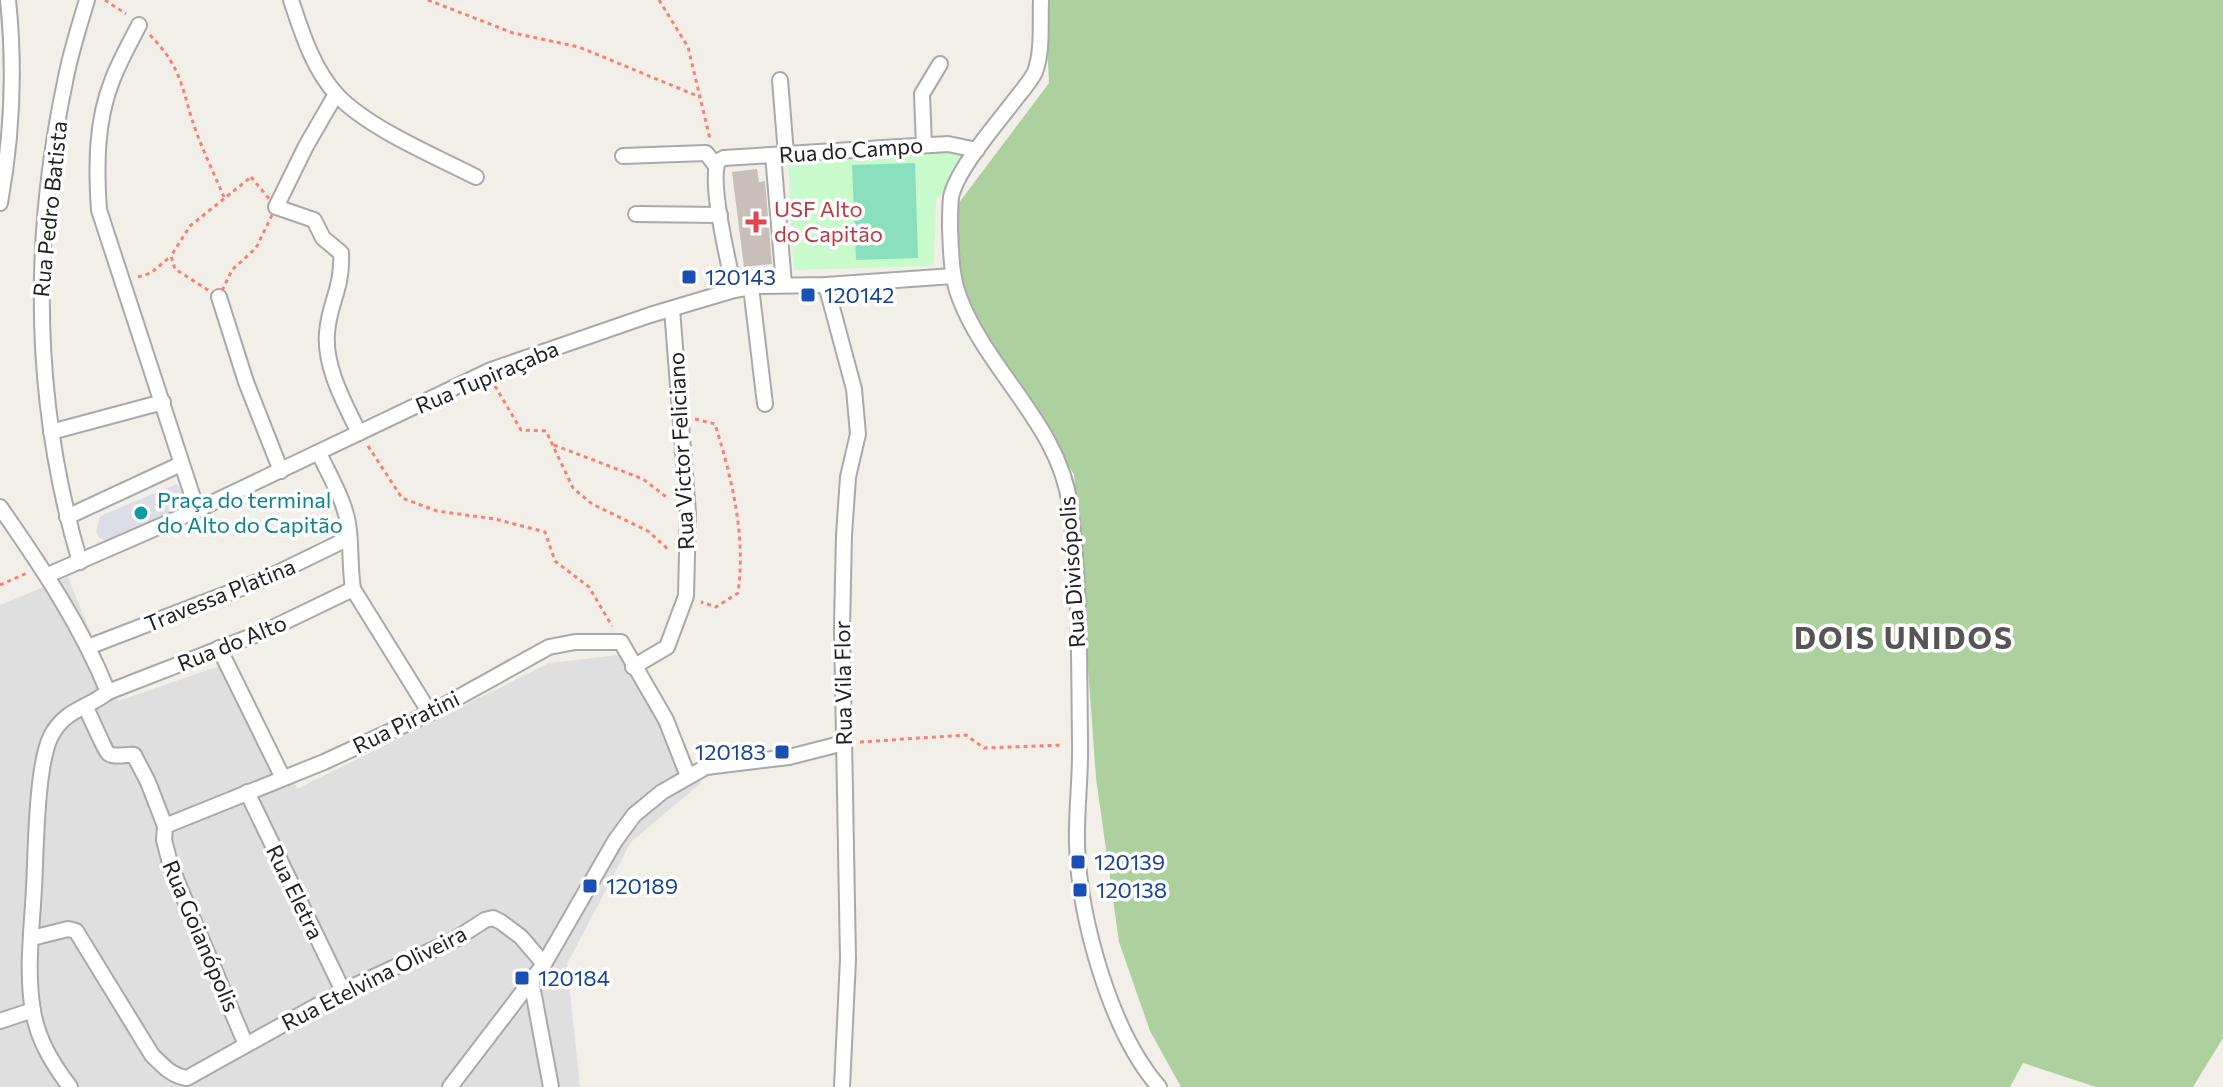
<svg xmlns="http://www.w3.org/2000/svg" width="2223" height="1087" viewBox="0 0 2223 1087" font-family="Commissioner,sans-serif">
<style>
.residential{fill:#e0dfdf}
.forest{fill:#add19e}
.park{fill:#c8facc}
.pitch{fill:#88e0be}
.plaza{fill:#dddde8}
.building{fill:#c7bfb8}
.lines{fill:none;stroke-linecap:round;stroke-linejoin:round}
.minor-casing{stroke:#a9a9a9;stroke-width:18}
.path{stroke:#fa8072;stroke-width:3;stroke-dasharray:4 4;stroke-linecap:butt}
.minor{stroke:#fff;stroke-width:14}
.health-dot{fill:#e0444e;stroke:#fff;stroke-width:3}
.transit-dot{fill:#1a4fb4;stroke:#fff;stroke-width:3}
.culture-dot{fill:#0f9aa8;stroke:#fff;stroke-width:3}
.labels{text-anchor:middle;stroke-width:7;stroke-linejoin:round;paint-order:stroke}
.street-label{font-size:22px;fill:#222;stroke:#fff}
.health-label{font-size:22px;fill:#be3a42;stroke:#fff;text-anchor:start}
.transit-label{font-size:22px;fill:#164399;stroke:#fff;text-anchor:start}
.culture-label{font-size:22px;fill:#0d838f;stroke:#fff;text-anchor:start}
.district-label{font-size:30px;font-weight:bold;letter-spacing:2px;fill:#555;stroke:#fff}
</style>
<rect width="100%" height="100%" fill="#f2efe9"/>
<polygon class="residential" points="68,577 118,701 234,661 297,789 549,663 636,653 701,783 631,842 567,964 580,1087 0,1087 0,605"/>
<polygon class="forest" points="1045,0 2223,0 2223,1038 2193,1087 2096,1087 2023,1063 2010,1087 1181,1087 1150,1031 1119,942 1096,778 1074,474 995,372 956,302 952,212 1049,83"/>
<polygon class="park" points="942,148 962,154 966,159 936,200 934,261 931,266 794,270 788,159 913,154"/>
<polygon class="pitch" points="915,163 918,258 856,260 852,165"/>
<polygon class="plaza" points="177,484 185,495 186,505 181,510 108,542 99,537 96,531 100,516"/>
<polygon class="building" points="757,169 759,182 765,181 772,264 744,267 732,172"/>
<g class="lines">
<defs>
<g id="minor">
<path d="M291,0C302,33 313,69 337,95C368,128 435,156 476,177"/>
<path d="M1041,0C1040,23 1043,50 1035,72C1030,82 1021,92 1014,101C996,125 957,169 951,197C950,207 950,218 950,228C951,251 951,277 960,299C988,372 1060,426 1070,506C1080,583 1079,663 1080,741C1081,776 1076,810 1077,844C1079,917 1110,1031 1159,1087"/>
<path d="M139,25C130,43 119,62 112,81C96,121 96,167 99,210L197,510"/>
<polyline points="780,80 786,154"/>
<path d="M336,94L306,146L276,207L314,220L323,238L341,253C343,288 329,303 327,333C324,367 345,404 359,433"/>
<polyline points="924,145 922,94 940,64"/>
<polyline points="773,155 784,284"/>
<polyline points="623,156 706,153 716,166"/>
<path d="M0,203C12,137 15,67 8,0"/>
<polyline points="636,214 720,215"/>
<polyline points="826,285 854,389 858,434 848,477 844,535 842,627 848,959 842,1087"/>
<polyline points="751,287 765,404"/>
<path d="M734,290C729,262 709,185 718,161L724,158L948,144L977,150"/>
<polyline points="219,297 246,382 281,471"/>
<polyline points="51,432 163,402"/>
<path d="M319,453C330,477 347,504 349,531C351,550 350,569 353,589L430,713"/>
<path d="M0,507C41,566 81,625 108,692C87,709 65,709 51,736C36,766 36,852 34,888C32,928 26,971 33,1011C38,1040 52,1063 70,1087"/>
<polyline points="67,517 181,464"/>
<path d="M80,562C33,404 31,243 65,82C70,54 79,27 87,0"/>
<polyline points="48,575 197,510 491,370 650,315 734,290 758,286 826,285 953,276"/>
<polyline points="88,647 265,579 349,538"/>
<polyline points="219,648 283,778"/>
<polyline points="633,667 667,647 686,596 688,513 672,309"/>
<polyline points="108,692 270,629 353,589"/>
<path d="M85,706C89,713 105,751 108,753C113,758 127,754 134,755L148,782L165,826L164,840L171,867L246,1045"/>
<polyline points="247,792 343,991"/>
<polyline points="165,826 324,762 430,713 549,647 575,642 621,642 666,720 688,776"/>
<path d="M32,938L68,929L76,931L152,1055C163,1066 172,1076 187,1078L343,991L454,940L485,920L493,918L501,922L521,937L544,964"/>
<polyline points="531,980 551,1087"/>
<polyline points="0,1021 33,1010"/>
<polyline points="450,1087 544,964 615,841 634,815 662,792 706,767 789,757 844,743"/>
</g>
</defs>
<use href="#minor" class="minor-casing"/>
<g class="path">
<polyline points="105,0 126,14"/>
<polyline points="428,0 513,33 579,47 700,97"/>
<polyline points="659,0 688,47 710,139"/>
<path d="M150,35C185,71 181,91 197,134C205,155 215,176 224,197"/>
<polygon points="251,177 276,207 256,248 232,270 219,297 175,269 171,256 190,226"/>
<polyline points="138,277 151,273 171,256"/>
<polyline points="495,386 521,430 546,431 573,488 592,504 648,531 670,551"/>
<path d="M695,419L715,424C732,479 746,535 738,593L716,607L701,602"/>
<polyline points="554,445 643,479 669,499"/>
<polyline points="368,446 402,498 437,511 495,519 545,532 555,561 589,587 612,626"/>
<polyline points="0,585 27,573"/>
<polyline points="860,742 966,735 984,748 1063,745"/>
</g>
<use href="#minor" class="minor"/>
</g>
<path class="health-dot" d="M752 210h8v8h8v8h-8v8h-8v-8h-8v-8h8z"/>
<g class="transit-dot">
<rect x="681" y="269" width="16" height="16" rx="4"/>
<rect x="800" y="287" width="16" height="16" rx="4"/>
<rect x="774" y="744" width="16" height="16" rx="4"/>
<rect x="1070" y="854" width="16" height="16" rx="4"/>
<rect x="582" y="878" width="16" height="16" rx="4"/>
<rect x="1072" y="882" width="16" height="16" rx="4"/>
<rect x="514" y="970" width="16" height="16" rx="4"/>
</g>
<circle class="culture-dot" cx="141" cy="513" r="8"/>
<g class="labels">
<g class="street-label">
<text transform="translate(851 150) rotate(-4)" y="8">Rua do Campo</text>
<text transform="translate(50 209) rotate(-84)" y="8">Rua Pedro Batista</text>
<text transform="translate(487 377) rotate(-23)" y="8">Rua Tupiraçaba</text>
<text transform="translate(681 451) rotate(-93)" y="8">Rua Victor Feliciano</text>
<text transform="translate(1072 572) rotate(-94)" y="8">Rua Divisópolis</text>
<text transform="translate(220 595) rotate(-22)" y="8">Travessa Platina</text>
<text transform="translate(232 643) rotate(-22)" y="8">Rua do Alto</text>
<text transform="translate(843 683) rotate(-91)" y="8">Rua Vila Flor</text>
<text transform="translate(406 722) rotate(-26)" y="8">Rua Piratini</text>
<text transform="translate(295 892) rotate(64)" y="8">Rua Eletra</text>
<text transform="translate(201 936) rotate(67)" y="8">Rua Goianópolis</text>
<text transform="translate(374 978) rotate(-27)" y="8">Rua Etelvina Oliveira</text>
</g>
<g class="health-label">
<text x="774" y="217">USF Alto<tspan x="774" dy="25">do Capitão</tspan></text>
</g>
<g class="transit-label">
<text x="705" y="285">120143</text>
<text x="824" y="303">120142</text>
<text x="766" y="760" text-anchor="end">120183</text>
<text x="1094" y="870">120139</text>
<text x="606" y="894">120189</text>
<text x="1096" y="898">120138</text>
<text x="538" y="986">120184</text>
</g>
<g class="culture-label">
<text x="157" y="508">Praça do terminal<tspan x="157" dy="25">do Alto do Capitão</tspan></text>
</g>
<g class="district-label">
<text x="1904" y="649">DOIS UNIDOS</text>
</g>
</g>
</svg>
